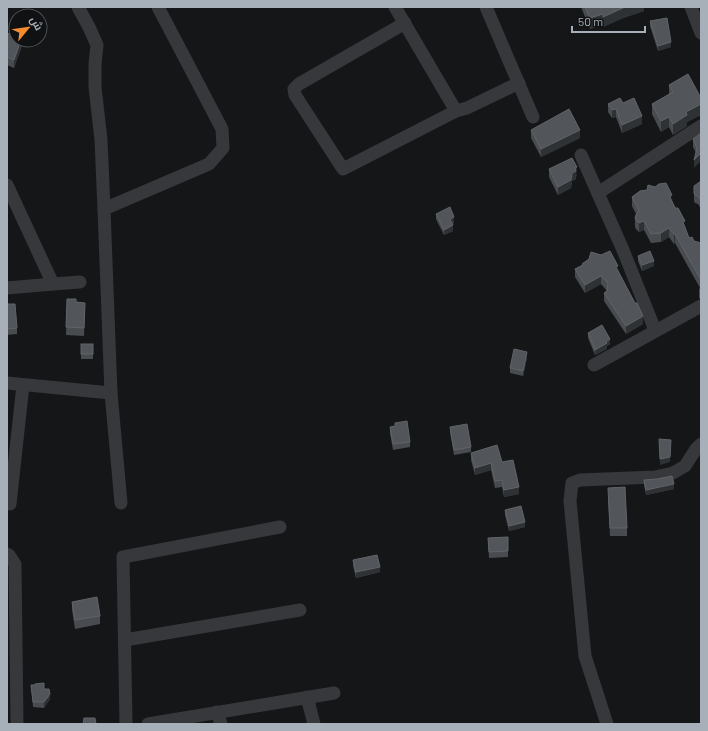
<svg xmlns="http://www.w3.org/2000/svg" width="708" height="731" viewBox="0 0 708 731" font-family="Barlow,Cairo,sans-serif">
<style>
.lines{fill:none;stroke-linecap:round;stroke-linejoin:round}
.minor{stroke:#36383c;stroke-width:13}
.wall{fill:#484b4f}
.shaded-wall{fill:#2f3234}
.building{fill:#52565a;stroke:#606469}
</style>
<rect width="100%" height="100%" fill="#151617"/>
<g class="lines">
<g class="minor">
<polyline points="78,7 89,27 97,45 95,64 95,87 101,140 104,209 111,393 121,503"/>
<polyline points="395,7 456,111"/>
<polyline points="486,7 533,117"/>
<polyline points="691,7 701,33"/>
<polyline points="405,23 299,84 294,89 295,95 343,169 456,111 467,108 519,83"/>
<polyline points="581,155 623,250 655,330"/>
<polyline points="7,185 53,284 80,282"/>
<polyline points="598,193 701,126"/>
<polyline points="104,209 209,164 223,148 222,129 158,7"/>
<polyline points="7,288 53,284"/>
<polyline points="594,365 701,306"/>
<polyline points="7,383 111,393"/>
<polyline points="10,504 23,385"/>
<polyline points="7,554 9,555 15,564 17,724"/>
<polyline points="125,640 300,610"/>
<polyline points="307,697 314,724"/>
<polyline points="217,712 221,724"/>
<polyline points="126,724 123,557 280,527"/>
<polyline points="148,724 334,693"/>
<polyline points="607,724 585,656 570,501 572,483 580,480 655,477 673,473 685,466 696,449 701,444"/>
</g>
</g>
<g class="wall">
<polygon points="581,7 644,7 644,11 623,18 603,27 603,25 590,29"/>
<polygon points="650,21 671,47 658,51 650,26"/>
<polygon points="7,33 22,40 22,46 14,68 7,65"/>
<polygon points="669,85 701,98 701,115 687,122 687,126 673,135 669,127 661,132 652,114 652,104 669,94"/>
<polygon points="623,103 642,124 622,133 616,117 612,118 608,112 608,104"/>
<polygon points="531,130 580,138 541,157 531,138"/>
<polygon points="701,133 694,168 696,153 693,147 693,139"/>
<polygon points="549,169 577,175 576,176 576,179 572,181 571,188 558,195 549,177"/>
<polygon points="701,181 701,209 698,204 695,203 694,201 694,193"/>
<polygon points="655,187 672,201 685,227 689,238 694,241 701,243 701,299 699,298 699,289 700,288 675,243 674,244 669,237 661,242 651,243 644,230 639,232 636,229 635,227 635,218 636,214 632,206 632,197"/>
<polygon points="436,214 454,223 452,224 453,231 444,235 436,219"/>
<polygon points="638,256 654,266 642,271 638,261"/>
<polygon points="582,264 618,271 643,324 626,334 604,301 604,293 607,291 601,284 585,293 575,277 575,269 582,265"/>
<polygon points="67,299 76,302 85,303 84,336 66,335"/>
<polygon points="7,304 17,328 17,334 7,335"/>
<polygon points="588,333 610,344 607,346 607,349 595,355 588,338"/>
<rect x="81" y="344" width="12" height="15"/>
<polygon points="527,358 523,376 510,373 510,368"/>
<polygon points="395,423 410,442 410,447 393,450 390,433 390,427 395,427"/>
<polygon points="450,427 471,447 471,452 454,455 450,432"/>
<polygon points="471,453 502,462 519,494 504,497 502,487 495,488 491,470 475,475 471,460"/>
<polygon points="644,480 674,489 646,495 644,485"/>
<polygon points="608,496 627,528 627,536 610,536"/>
<polygon points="505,510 525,527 509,531 505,515"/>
<polygon points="508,537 508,557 489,558 488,538"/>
<polygon points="353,560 380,572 356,578 353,566"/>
<polygon points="72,602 100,616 100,624 75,629 72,610"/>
<polygon points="31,685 44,689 50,699 44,708 33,707"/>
</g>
<g class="shaded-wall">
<polygon points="625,7 644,7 644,11 623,18 603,27 603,17"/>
<polygon points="603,14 603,25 590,29 590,18"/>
<polygon points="21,40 22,40 22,46 14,68 14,60"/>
<polygon points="671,42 671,47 658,51 658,46"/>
<polygon points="701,104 701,115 687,122 687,126 673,135 673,124 686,112"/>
<polygon points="616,109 616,117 612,118 612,110"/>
<polygon points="642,116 642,124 622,133 622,125"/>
<polygon points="669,117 669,127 661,132 661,121"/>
<polygon points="580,130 580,138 541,157 541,149"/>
<polygon points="701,153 701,161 694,168 694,160"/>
<polygon points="577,167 576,179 572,181 571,188 558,195 558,187 575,168"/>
<polygon points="454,217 454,223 450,225 450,219"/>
<polygon points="644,221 644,230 639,232 639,223"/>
<polygon points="453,225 453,231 444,235 444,230"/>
<polygon points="669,228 669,237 661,242 661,233"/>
<polygon points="674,234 675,234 675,243 674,244"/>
<polygon points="654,261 654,266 642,271 642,265"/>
<polygon points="601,276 601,284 585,293 585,285"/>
<polygon points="643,316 643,324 626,334 626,326"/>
<polygon points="610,339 610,344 607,346 607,349 595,355 595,350"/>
<polygon points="527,352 527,358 523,376 523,371"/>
<polygon points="671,446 670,462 660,465 660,459"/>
<polygon points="491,463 491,470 475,475 475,468"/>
<polygon points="674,484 674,489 646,495 646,490"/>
<polygon points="519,487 519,494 504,497 504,490"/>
<polygon points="525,522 525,527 509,531 509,526"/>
<polygon points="380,567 380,572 356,578 356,572"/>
<polygon points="50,694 50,699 44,708 44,702"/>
</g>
<g class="building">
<polygon points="585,7 625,7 603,17 603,14 590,18"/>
<polygon points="667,18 671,42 658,46 650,21"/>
<polygon points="7,33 16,36 16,40 21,40 14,60 7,57"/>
<polygon points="688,74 701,98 701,104 686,112 687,115 673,124 669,117 661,121 652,104 673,92 669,85"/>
<polygon points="620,98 623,103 634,98 642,116 622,125 616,109 612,110 608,104"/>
<polygon points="569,109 580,130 541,149 531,130"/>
<polygon points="701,133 701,153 694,160 697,148 693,139"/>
<polygon points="572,158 577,167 575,168 576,171 572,173 571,180 558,187 549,169"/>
<polygon points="701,181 701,201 698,196 695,195 694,193 694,186"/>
<polygon points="666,183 672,195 670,197 675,208 678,208 685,221 683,222 689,238 692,237 694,241 701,243 701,280 675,234 674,234 669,228 661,233 651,234 644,221 639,223 636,220 635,218 636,215 639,211 632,197 640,191 647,190 648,185 655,187 659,184"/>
<polygon points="450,207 454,217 450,219 453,225 444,230 436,214"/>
<polygon points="610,251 618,266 616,267 635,303 637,303 643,316 626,326 604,293 607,291 608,283 601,276 585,285 575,269 583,265 582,264 589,259 591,252 601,255"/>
<polygon points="650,251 654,261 642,265 638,256"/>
<polygon points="67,299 76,299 76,302 85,303 84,328 66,327"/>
<polygon points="7,304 15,304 17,328 7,329"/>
<polygon points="602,325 610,339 606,342 607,343 595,350 588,333"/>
<rect x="81" y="344" width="12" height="10"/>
<polygon points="514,349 527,352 523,371 510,368"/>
<polygon points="407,421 410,442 393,444 390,427 395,426 395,423"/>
<polygon points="467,424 471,447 454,450 450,427"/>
<polygon points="659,439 671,440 670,457 660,459"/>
<polygon points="497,445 502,462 513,460 519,487 504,490 502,480 495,481 491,463 475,468 471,453"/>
<polygon points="672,476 674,484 646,490 644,480 657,479"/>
<polygon points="625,487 627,528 610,528 608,488"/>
<polygon points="521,506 525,522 509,526 505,510"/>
<polygon points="508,537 508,551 489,552 488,538"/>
<polygon points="377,555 380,567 356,572 353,560"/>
<polygon points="97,597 100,616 75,620 72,602"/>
<polygon points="44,683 44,689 49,689 50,694 44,702 33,702 31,685 35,685 35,684"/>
<polygon points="84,718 95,718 96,724 107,724 83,724"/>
</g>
<rect width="708" height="731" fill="none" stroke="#a7afb8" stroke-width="16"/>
<g transform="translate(28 28) rotate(61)"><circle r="19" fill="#101112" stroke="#4c5054"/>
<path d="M0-3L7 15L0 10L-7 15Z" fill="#f78c2e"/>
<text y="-6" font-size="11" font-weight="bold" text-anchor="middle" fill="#a7afb8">ش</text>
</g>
<path d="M572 26v6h73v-6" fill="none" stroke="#a7afb8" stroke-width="2"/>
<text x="578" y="26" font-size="12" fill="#a7afb8" stroke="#101112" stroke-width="3" paint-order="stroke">50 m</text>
</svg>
